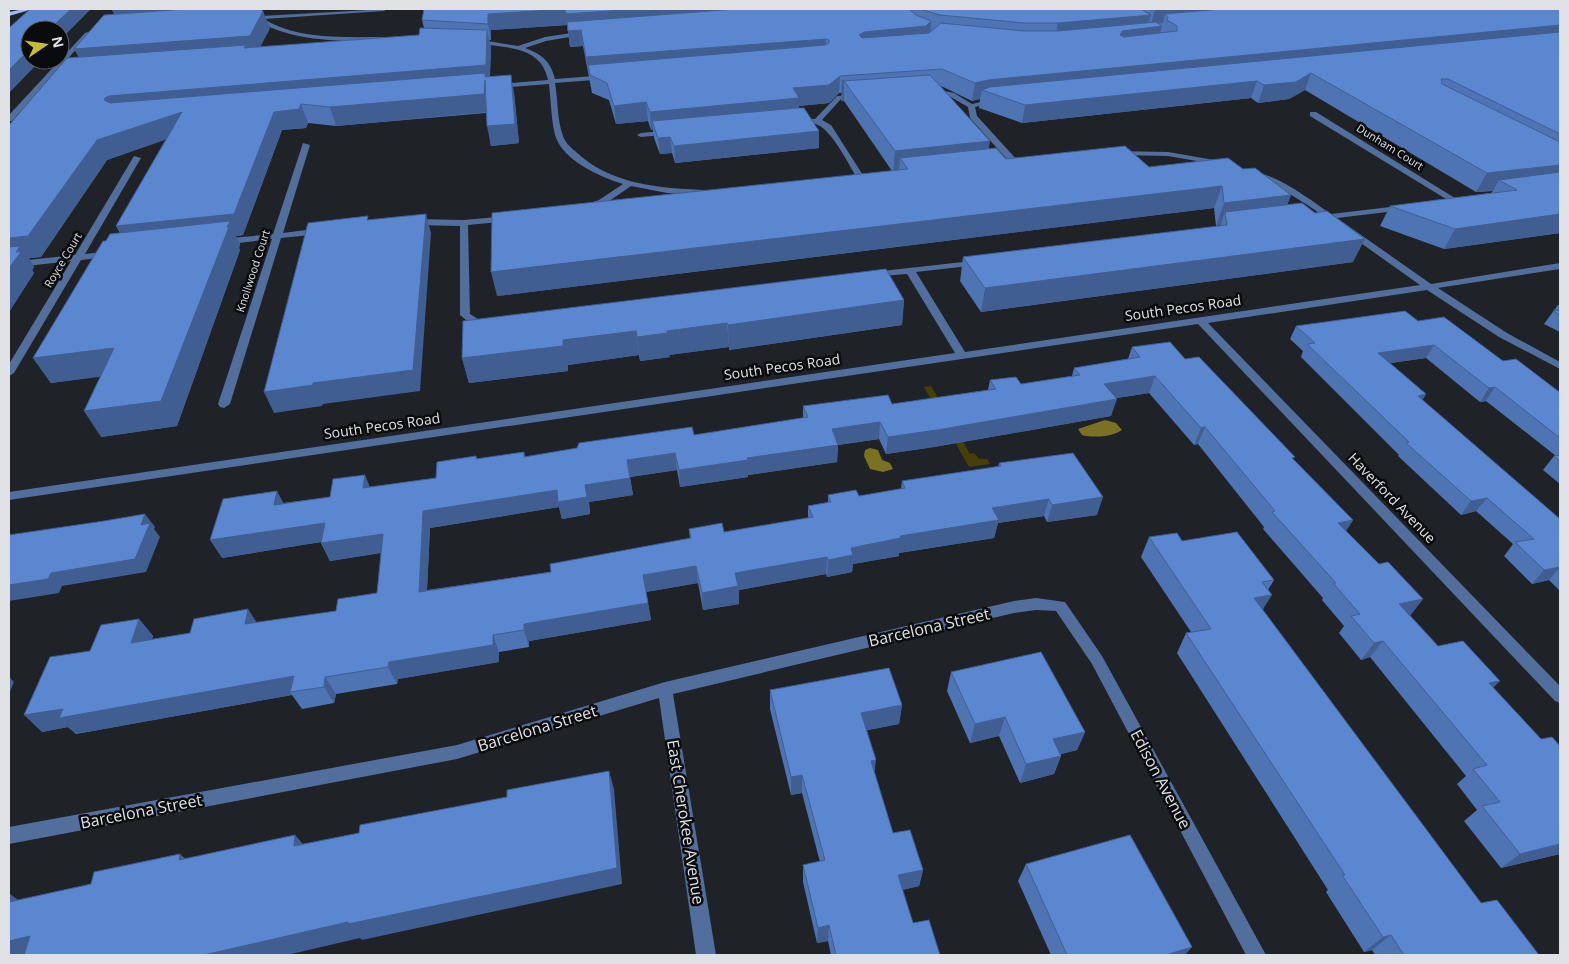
<svg xmlns="http://www.w3.org/2000/svg" width="1569" height="964" viewBox="0 0 1569 964" font-family="'Open Sans',sans-serif">
<style>
.green{fill:#474006}
.water{fill:#7b7123}
.lines{fill:none;stroke-linecap:round;stroke-linejoin:round}
.minor{fill:#516e9d;fill-rule:evenodd}
.major{fill:#98bbf6;fill-rule:evenodd}
.wall{fill:#4e74b4}
.shaded-wall{fill:#405e92}
.building{fill:#5b87d1;stroke:#405e92}
.labels{text-anchor:middle;stroke-width:5;stroke-linejoin:round;paint-order:stroke}
.far-street-label{font-size:11px;fill:#dfe1e4;stroke:#0a0b0d}
.street-label{font-size:14px;fill:#dfe1e4;stroke:#0a0b0d}
.near-street-label{font-size:16px;fill:#dfe1e4;stroke:#0a0b0d}
</style>
<rect width="100%" height="100%" fill="#1f2226"/>
<polygon class="green" points="931,386 970,454 974,453 979,459 987,459 990,464 969,467 924,387"/>
<g class="water">
<path d="M1105,420L1116,423L1122,430C1112,437 1094,438 1082,435L1078,429Z"/>
<polygon points="870,448 878,450 882,460 890,463 893,469 883,472 870,469 864,456 865,450"/>
</g>
<g class="lines">
<g class="minor">
<path d="M252,9H258L261,16L387,9L384,11L264,19C298,40 345,37 383,37L386,39L383,41C347,41 306,42 272,28C266,26 261,21 255,19L256,17Z"/>
<polygon points="100,28 105,29 89,35 12,121 9,121 9,115 85,33"/>
<path d="M585,31L587,34L546,41L525,48C542,54 551,62 555,79L607,75L610,77L607,79L555,83C558,100 557,120 563,136C565,142 570,147 575,151C609,184 658,188 703,190L707,193L706,195L667,193L631,186L605,204L583,209V205L599,200L623,184C600,177 562,160 555,135C551,118 551,101 549,84L498,88L495,86L498,84L548,80C542,50 515,48 489,45C482,44 475,44 470,41L473,39L481,40L518,46L545,37Z"/>
<polygon points="936,89 954,93 972,104 998,98 998,102 975,107 977,116 1019,162 1019,166 1013,166 970,118 968,107 949,96 927,91"/>
<path d="M860,95V97L858,98L841,99L822,120L831,125L866,180L862,182L858,180C849,165 833,132 818,125C810,121 799,125 791,120L795,118L815,119L837,96Z"/>
<polygon points="1310,112 1316,112 1458,200 1451,202 1310,116"/>
<polygon points="671,130 674,130 674,134 641,137 637,135 641,133"/>
<polygon points="303,143 310,145 283,233 321,228 325,231 321,234 281,238 230,404 224,408 220,407 218,404 272,239 221,245 216,242 221,239 273,234"/>
<polygon points="1113,151 1168,152 1220,161 1224,163 1220,165 1168,156 1116,155 1113,155"/>
<polygon points="134,156 141,158 85,254 109,251 114,254 109,257 81,260 14,373 9,376 9,364 71,261 9,268 9,262 75,255"/>
<path d="M1253,173C1273,171 1314,202 1331,214L1407,205V209L1404,210L1337,218L1431,284L1560,263V269L1438,288L1507,333L1560,362V369L1499,337L1427,290L1208,323L1560,686V703L1555,701L1198,324L9,500V492L955,353L907,274L870,277V273L873,272L981,260V264L978,265L916,272L965,352L1420,285L1327,219H1322V215C1300,200 1279,186 1253,177Z"/>
<polygon points="508,216 512,219 511,221 468,225 470,314 478,319 493,322 494,324 489,327 471,324 460,315 460,226 413,225 409,222 413,219 464,220"/>
<polygon points="1036,598 1065,602 1102,656 1266,955 1246,955 1092,664 1056,611 1036,610 1014,613 673,694 716,955 696,955 659,698 457,759 9,844 9,827 457,745 665,682 1014,601"/>
</g>
<polygon class="major" points="24,9 33,9 9,16 9,12"/>
</g>
<g class="wall">
<polygon points="424,9 1560,9 1560,233 1444,249 1380,226 1390,206 1491,193 1493,191 1476,192 1305,90 1289,99 1258,103 1251,98 1022,123 979,108 980,99 972,101 941,86 989,149 1006,159 1149,167 1243,169 1291,195 1287,205 1353,262 981,312 960,281 963,257 1220,226 1221,225 1216,226 1214,208 497,296 892,171 844,101 841,101 842,93 839,93 829,103 799,106 799,108 819,131 819,148 675,163 672,153 660,154 654,138 653,130 651,130 648,121 616,124 609,100 592,93 583,46 570,47 567,25 491,30 491,40 489,40 491,47 490,76 514,93 519,143 491,146 486,113 336,126 308,123 306,128 282,130 243,235 236,236 240,244 239,248 240,250 177,426 101,437 101,376 51,383 33,358 106,241 120,233 116,226 166,139 107,160 41,257 29,258 34,267 32,270 34,273 9,312 9,125 79,57 270,28 260,47 419,35 424,28 422,20"/>
<polygon points="904,300 902,325 729,350 729,347 669,355 670,357 640,361 639,355 568,365 568,371 469,383 462,358"/>
<polygon points="1558,305 1560,305 1560,332 1544,324"/>
<polygon points="1418,321 1503,361 1558,391 1560,391 1560,484 1543,470 1554,456 1556,456 1486,401 1480,402 1426,358 1390,363 1426,394 1422,400 1560,519 1560,591 1549,580 1532,584 1504,556 1513,544 1476,511 1461,515 1398,456 1399,455 1301,357 1303,351 1290,339 1296,326"/>
<polygon points="1132,347 1185,359 1294,460 1353,520 1346,531 1379,564 1423,599 1410,615 1438,646 1493,688 1541,739 1560,746 1560,854 1501,868 1464,821 1477,810 1457,784 1466,776 1370,657 1361,660 1339,633 1344,626 1322,600 1323,598 1263,529 1264,527 1198,444 1194,445 1149,393 1116,398 1111,416 934,447 886,454 879,439 838,445 837,462 748,475 748,477 680,487 677,470 630,477 633,495 589,502 590,514 562,519 559,507 430,528 427,590 551,572 690,539 689,529 724,532 808,518 808,506 828,502 828,495 859,496 901,489 902,481 998,467 999,463 1097,515 1047,522 1044,516 998,523 994,538 899,553 899,556 853,564 852,572 827,577 826,574 739,590 739,604 703,610 698,583 646,592 651,620 529,641 529,647 499,652 499,662 398,679 397,684 336,694 334,703 302,709 292,695 76,734 68,727 42,732 90,651 139,619 153,636 152,639 336,611 377,593 381,553 330,561 321,543 321,542 222,558 283,503 330,497 370,487 436,478 476,456 477,459 524,452 525,457 694,435 803,418 803,406 892,404 988,390 990,380 1021,384 1072,376 1074,368 1128,359"/>
<polygon points="1149,537 1182,541 1274,580 1268,590 1263,610 1481,903 1539,955 1375,955 1372,950 1364,952 1326,892 1328,890 1177,653 1186,633 1191,632 1141,557"/>
<polygon points="951,672 1085,732 1077,750 1061,754 1061,756 1054,774 1020,783 999,736 970,743 947,691"/>
<polygon points="770,690 902,705 899,724 867,730 875,774 893,833 923,870 919,886 902,890 913,923 940,955 831,955 828,941 817,943 803,882 803,865 820,862 802,793 791,795 770,709"/>
<polygon points="1026,864 1185,955 1051,955 1018,881"/>
</g>
<g class="shaded-wall">
<polygon points="71,9 91,9 60,40 60,30 49,30"/>
<polygon points="130,9 230,9 119,24 112,10"/>
<polygon points="565,9 750,9 567,25 491,30 491,40 488,24 488,14"/>
<polygon points="1155,9 1223,9 1168,18 1165,14 1163,23 1151,24"/>
<polygon points="263,11 270,28 257,54 84,67 74,49"/>
<polygon points="1151,15 1147,28 1162,26 1158,43 1055,39 1058,23"/>
<polygon points="931,21 930,37 858,52 859,35 864,32"/>
<polygon points="1560,25 1560,41 982,90 980,99 972,101 975,83 988,80"/>
<polygon points="487,30 491,47 488,112 336,126 330,107 484,94 119,114 104,100 105,98 109,96"/>
<polygon points="581,30 583,46 570,47 568,31"/>
<polygon points="826,39 826,55 588,65 589,74 586,57"/>
<polygon points="30,49 30,60 41,60 9,93 9,70"/>
<polygon points="1311,73 1305,90 1289,99 1258,103 1264,85"/>
<polygon points="511,75 514,93 519,143 491,146 487,126"/>
<polygon points="840,76 839,93 829,103 799,106 799,116 652,121 653,130 651,130 650,112 793,88"/>
<polygon points="842,81 844,81 844,101 841,101"/>
<polygon points="1257,81 1251,98 1022,123 1025,105"/>
<polygon points="646,102 648,121 616,124 614,106"/>
<polygon points="301,104 308,123 306,128 282,130 243,235 236,236 240,244 239,248 240,250 177,426 101,437 84,411 161,401 128,247 116,226 274,112"/>
<polygon points="182,112 191,131 107,160 41,257 29,258 34,267 32,270 34,273 9,312 9,238 97,140"/>
<polygon points="819,131 819,148 675,163 674,146"/>
<polygon points="670,137 672,153 660,154 658,138"/>
<polygon points="990,141 987,163 908,169 900,158 899,172 893,173 895,151"/>
<polygon points="1560,165 1560,183 1499,180 1493,191 1476,192 1487,173"/>
<polygon points="1222,186 1214,208 497,296 491,272"/>
<polygon points="1291,195 1282,217 1225,212 1221,225 1216,226 1224,203"/>
<polygon points="426,214 431,233 420,391 323,404 322,406 274,413 264,392 313,383"/>
<polygon points="1560,214 1560,233 1444,249 1455,229"/>
<polygon points="1365,239 1353,262 981,312 985,288"/>
<polygon points="904,300 902,325 729,350 728,325"/>
<polygon points="727,323 729,347 669,355 670,357 640,361 637,337 667,331"/>
<polygon points="636,331 639,355 568,365 568,371 469,383 462,358 563,340"/>
<polygon points="1434,345 1426,358 1371,366 1378,353"/>
<polygon points="114,348 130,373 51,383 33,358"/>
<polygon points="1155,376 1149,393 1099,401 1104,384"/>
<polygon points="1495,387 1486,401 1480,402 1489,388"/>
<polygon points="1426,394 1418,408 1418,396"/>
<polygon points="1117,399 1111,416 934,447 886,454 888,437"/>
<polygon points="880,422 879,439 838,445 837,462 748,475 748,477 680,487 679,470 747,458 832,429"/>
<polygon points="1205,427 1198,444 1194,445 1201,428"/>
<polygon points="675,453 677,470 630,477 627,460"/>
<polygon points="365,475 372,492 363,488"/>
<polygon points="630,478 633,495 589,502 590,514 562,519 559,507 430,528 426,609 419,592 423,511"/>
<polygon points="277,491 286,508 274,505"/>
<polygon points="1103,497 1097,515 1047,522 1052,505"/>
<polygon points="1487,498 1476,511 1461,515 1471,501"/>
<polygon points="1049,499 1044,516 998,523 994,538 899,553 899,556 853,564 852,572 827,577 828,560 851,548 900,536 992,508"/>
<polygon points="145,514 155,527 154,529 160,537 146,572 62,586 59,593 9,601 9,585 51,573 141,525"/>
<polygon points="1353,520 1342,537 1338,523"/>
<polygon points="325,523 333,540 222,558 210,540"/>
<polygon points="383,534 391,551 330,561 321,543"/>
<polygon points="827,557 826,574 739,590 739,604 703,610 702,593 735,573"/>
<polygon points="696,566 698,583 646,592 643,575"/>
<polygon points="1560,567 1549,580 1532,584 1544,570"/>
<polygon points="1272,595 1260,614 1254,598"/>
<polygon points="1423,599 1410,616 1399,604"/>
<polygon points="648,603 651,620 529,641 529,647 524,630 524,624"/>
<polygon points="248,609 259,626 245,624"/>
<polygon points="139,619 153,636 145,660 131,643"/>
<polygon points="493,635 499,652 499,662 398,679 397,684 388,667 389,662"/>
<polygon points="1383,641 1370,657 1361,660 1374,643"/>
<polygon points="294,676 290,692 292,695 76,734 68,727 42,732 24,715 63,709"/>
<polygon points="9,677 14,682 9,694"/>
<polygon points="325,677 336,694 334,703 324,687"/>
<polygon points="1500,681 1484,697 1489,683"/>
<polygon points="902,705 899,724 859,732 861,713"/>
<polygon points="1005,717 999,736 970,743 975,724"/>
<polygon points="1085,732 1077,750 1046,758 1053,739"/>
<polygon points="1061,756 1054,774 1020,783 1026,764"/>
<polygon points="876,760 874,778 871,761"/>
<polygon points="609,771 614,789 622,884 362,940 360,938 287,955 204,955"/>
<polygon points="802,775 802,793 791,795 791,777"/>
<polygon points="295,835 310,852 294,846"/>
<polygon points="1560,844 1560,854 1501,868 1520,854"/>
<polygon points="180,854 198,870 179,860"/>
<polygon points="923,870 919,886 894,892 898,875"/>
<polygon points="10,894 33,911 9,903 9,897"/>
<polygon points="829,925 828,941 817,943 818,928"/>
<polygon points="1391,935 1372,950 1364,952 1383,937"/>
<polygon points="30,936 38,955 9,955 9,941"/>
<polygon points="1192,947 1185,955 1166,955"/>
</g>
<g class="building">
<polygon points="30,9 71,9 49,30 30,30 30,49 9,70 9,28"/>
<polygon points="113,9 130,9 112,10"/>
<polygon points="186,9 260,9 263,11 250,36 74,49 104,15"/>
<polygon points="424,9 637,9 566,14 565,9 488,14 488,24 422,20"/>
<polygon points="736,9 909,9 916,15 931,21 926,26 864,32 859,35 862,38 929,33 941,23 1024,31 1058,31 1156,22 1162,26 1122,31 1120,35 1124,37 1177,31 1177,26 1167,20 1168,18 1165,14 1222,9 1560,9 1560,25 988,80 975,83 942,69 840,76 829,85 793,88 799,98 650,112 646,102 614,106 607,83 590,75 588,65 825,45 829,43 829,40 826,39 586,57 581,30 568,31 567,22"/>
<polygon points="921,9 1141,9 1151,15 1058,23 1024,23 940,15 923,10"/>
<polygon points="420,28 487,30 486,65 109,96 105,98 104,100 110,103 485,73 485,77 511,75 515,124 487,126 485,80 484,94 330,107 301,104 299,109 274,112 234,214 116,226 182,112 97,140 28,236 9,238 9,125 67,58 246,45 244,48 419,35"/>
<polygon points="1560,32 1560,134 1448,79 1441,79 1442,84 1560,142 1560,165 1487,173 1311,73 1296,82 1264,85 1257,81 1025,105 982,90 990,87"/>
<polygon points="930,75 990,141 895,151 844,81 842,81 843,81"/>
<polygon points="797,108 804,108 819,131 674,146 670,137 658,138 652,121"/>
<polygon points="1125,146 1149,167 1228,158 1243,169 1255,168 1291,195 1224,203 1222,186 491,272 492,213 908,169 900,158 996,148 1006,159"/>
<polygon points="1560,172 1560,214 1455,229 1390,206 1517,190 1499,180"/>
<polygon points="1302,203 1315,213 1327,211 1365,239 985,288 963,257 1227,225 1225,212"/>
<polygon points="426,214 413,370 313,383 313,385 264,392 308,223 368,216 367,220"/>
<polygon points="230,221 227,227 229,227 161,401 84,411 114,348 33,358 103,241 106,241 110,234"/>
<polygon points="20,246 16,252 21,252 9,268 9,247"/>
<polygon points="886,269 904,300 728,325 727,323 667,331 667,333 637,337 636,331 563,340 563,346 462,358 463,321"/>
<polygon points="1560,310 1560,315 1553,311"/>
<polygon points="1405,311 1418,321 1444,317 1503,361 1516,359 1558,391 1560,391 1560,438 1495,387 1489,388 1434,345 1378,353 1426,394 1418,396 1560,519 1560,567 1544,570 1515,542 1534,539 1487,498 1471,501 1406,443 1409,442 1307,344 1315,343 1296,326"/>
<polygon points="1170,342 1185,359 1199,357 1295,457 1292,458 1353,520 1338,523 1379,564 1388,562 1423,599 1399,604 1438,646 1463,641 1500,681 1489,683 1541,739 1552,737 1560,746 1560,844 1520,854 1482,806 1500,802 1473,769 1487,765 1383,641 1374,643 1351,616 1360,614 1333,583 1336,583 1272,512 1275,511 1205,427 1201,428 1155,376 1104,384 1117,399 937,430 888,437 880,422 832,429 838,445 747,458 748,460 679,470 675,453 627,460 630,478 585,485 587,497 558,502 557,490 423,511 419,592 551,572 550,564 691,538 689,529 722,523 724,532 813,517 808,506 831,502 828,495 856,490 859,496 905,488 902,481 1001,466 999,463 1073,453 1103,497 1052,505 1049,499 992,508 999,520 900,536 901,538 851,548 853,555 828,560 827,557 735,573 738,586 702,593 696,566 643,575 648,603 524,624 524,630 493,635 493,645 389,662 388,667 325,677 324,687 290,692 294,676 59,718 63,709 24,715 50,657 90,651 101,625 139,619 131,643 190,633 194,619 248,609 245,624 336,611 338,599 377,593 383,534 321,543 325,523 210,540 223,499 277,491 274,505 330,497 333,479 365,475 363,488 436,478 437,462 476,456 476,459 524,452 524,457 577,448 579,443 692,427 694,435 808,417 803,406 888,395 892,404 996,389 990,380 1016,377 1021,384 1080,375 1074,368 1140,357 1132,347"/>
<polygon points="1560,455 1560,461 1554,456"/>
<polygon points="145,514 141,525 150,523 135,559 51,573 48,579 9,585 9,535 104,521"/>
<polygon points="1237,532 1274,580 1262,582 1272,595 1254,598 1481,903 1497,900 1539,955 1404,955 1391,935 1383,937 1342,875 1345,875 1186,633 1211,629 1149,537 1177,533 1182,541"/>
<polygon points="1041,652 1085,732 1053,739 1061,756 1026,764 1005,717 975,724 951,672"/>
<polygon points="889,668 902,705 861,713 876,760 871,761 893,833 910,830 923,870 898,875 913,923 929,920 940,955 836,955 829,925 818,928 803,865 825,860 802,775 791,777 770,690"/>
<polygon points="609,771 617,868 348,924 348,922 204,955 24,955 30,936 9,941 9,902 91,884 94,872 180,854 179,860 295,835 294,846 359,833 360,825 507,797 507,790"/>
<polygon points="1130,835 1192,947 1166,955 1067,955 1026,864"/>
</g>
<g class="labels">
<g class="far-street-label">
<text transform="translate(1390 147) rotate(32)" y="4">Dunham Court</text>
<text transform="translate(63 260) rotate(-59)" y="4">Royce Court</text>
<text transform="translate(253 271) rotate(-72)" y="4">Knollwood Court</text>
</g>
<g class="street-label">
<text transform="translate(1183 308) rotate(-8)" y="5">South Pecos Road</text>
<text transform="translate(782 367) rotate(-8)" y="5">South Pecos Road</text>
<text transform="translate(382 426) rotate(-8)" y="5">South Pecos Road</text>
<text transform="translate(1392 498) rotate(46)" y="5">Haverford Avenue</text>
</g>
<g class="near-street-label">
<text transform="translate(929 627) rotate(-13)" y="6">Barcelona Street</text>
<text transform="translate(537 728) rotate(-17)" y="6">Barcelona Street</text>
<text transform="translate(1161 779) rotate(62)" y="6">Edison Avenue</text>
<text transform="translate(141 811) rotate(-11)" y="6">Barcelona Street</text>
<text transform="translate(686 822) rotate(81)" y="6">East Cherokee Avenue</text>
</g>
</g>
<rect width="1569" height="964" fill="none" stroke="#dfe1e4" stroke-width="20"/>
<g transform="translate(45 45) rotate(77)"><circle r="24" fill="#0a0b0d" stroke="#5f6163"/>
<path d="M0-4L9 19L0 12L-9 19Z" fill="#caba3a"/>
<text y="-8" font-size="14" font-weight="bold" text-anchor="middle" fill="#dfe1e4">N</text>
</g>
</svg>
